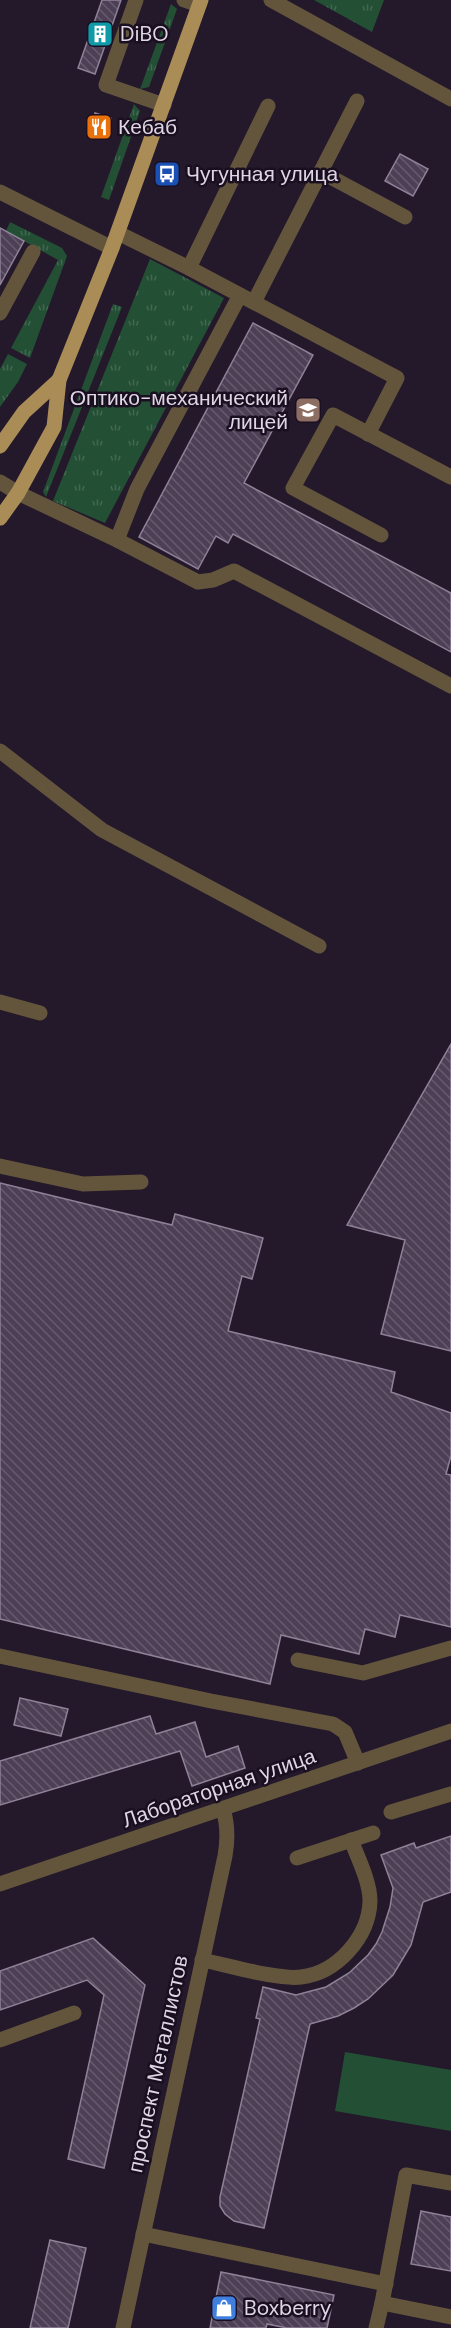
<svg xmlns="http://www.w3.org/2000/svg" width="451" height="2328" viewBox="0 0 451 2328" font-family="'DM Sans',sans-serif">
<style>
.grass{fill:url(#grass-tufts)}
.pitch{fill:#234f34}
.building{fill:url(#building-back-hatch);stroke:#8f8198;stroke-width:1.5}
.lines{fill:none;stroke-linecap:round;stroke-linejoin:round}
.minor{stroke:#63553c;stroke-width:15}
.major{stroke:#aa8c56;stroke-width:15}
.labels{text-anchor:middle;stroke-width:5;stroke-linejoin:round;paint-order:stroke}
.poi-label{font-size:21px;fill:#ded6e3;stroke:#1a0f21;text-anchor:start}
.street-label{font-size:21px;fill:#ded6e3;stroke:#1a0f21}
</style>
<defs>
<pattern id="grass-tufts" width="24" height="20" patternUnits="userSpaceOnUse" patternTransform="scale(1.5)"><rect width="24" height="20" fill="#234f34"/><path d="M3 7l-1-3M5 7V3M7 7l1-3M15 17l-1-3M17 17v-4M19 17l1-3" fill="none" stroke="#426851"/></pattern>
<pattern id="building-back-hatch" width="6" height="6" patternUnits="userSpaceOnUse" patternTransform="scale(1.5)"><rect width="6" height="6" fill="#4d4056"/><path d="M-1 5l2 2M0 0l6 6M5-1l2 2" fill="none" stroke="#665b6e"/></pattern>
</defs>
<rect width="100%" height="100%" fill="#24182b"/>
<g class="grass">
<polygon points="314,0 384,0 372,32"/>
<polygon points="171,4 177,9 149,87 140,89"/>
<polygon points="134,104 140,111 109,200 101,197"/>
<polygon points="10,222 62,248 67,256 30,358 11,348 58,260 6,231"/>
<polygon points="150,259 224,298 105,523 53,501"/>
<polygon points="113,304 122,307 46,497 43,492"/>
<polygon points="8,354 27,364 18,382 0,407 0,369"/>
</g>
<polygon class="pitch" points="345,2052 451,2070 451,2131 335,2111"/>
<g class="building">
<polygon points="102,0 121,0 95,74 78,68"/>
<polygon points="95,113 111,118 104,137 89,132"/>
<polygon points="400,154 428,169 413,196 385,181"/>
<polygon points="0,228 24,241 0,285"/>
<polygon points="253,323 313,355 244,483 451,593 451,652 233,534 228,543 216,536 198,569 139,537"/>
<polygon points="451,1044 451,1351 381,1334 405,1240 347,1225"/>
<polygon points="0,1183 172,1225 175,1214 263,1238 252,1279 242,1276 228,1331 395,1372 391,1392 451,1413 451,1456 446,1474 451,1475 451,1627 400,1615 395,1637 365,1629 359,1654 281,1635 270,1684 0,1619"/>
<polygon points="20,1698 68,1709 61,1736 14,1725"/>
<polygon points="150,1716 156,1734 195,1722 206,1757 238,1746 245,1768 192,1786 180,1751 0,1805 0,1761"/>
<polygon points="451,1836 451,1892 423,1902 411,1945 393,1975 368,1999 354,2008 338,2016 310,2024 264,2228 234,2221 225,2214 220,2206 220,2197 260,2019 256,2018 263,1987 296,1995 326,1987 349,1973 368,1955 376,1944 382,1932 390,1907 393,1888 381,1855 414,1843 416,1848"/>
<polygon points="93,1938 145,1985 104,2168 68,2159 104,1995 87,1980 0,2010 0,1971"/>
<polygon points="421,2211 451,2217 451,2271 411,2264"/>
<polygon points="50,2240 86,2248 68,2328 30,2328"/>
<polygon points="221,2272 334,2295 327,2328 287,2328 267,2324 266,2328 210,2328"/>
</g>
<g class="lines">
<g class="minor">
<polyline points="136,0 106,85 164,105"/>
<polyline points="184,0 199,5"/>
<polyline points="271,0 451,99"/>
<polyline points="321,172 405,217"/>
<polyline points="0,192 112,248"/>
<polyline points="118,233 189,268 397,378 368,434"/>
<polyline points="189,268 268,106"/>
<polyline points="254,302 357,101"/>
<polyline points="0,313 33,252"/>
<polyline points="0,482 18,493 117,540 198,582 213,580 234,571 451,686"/>
<polyline points="381,535 293,488 333,415 451,477"/>
<polyline points="117,540 137,489 240,295"/>
<polyline points="0,751 102,830 319,946"/>
<polyline points="0,1002 40,1013"/>
<polyline points="0,1166 83,1184 141,1182"/>
<polyline points="0,1656 211,1701 333,1724 345,1732 358,1763"/>
<polyline points="298,1660 363,1673 451,1648"/>
<polyline points="391,1812 451,1794"/>
<polyline points="297,1858 373,1833"/>
<polyline points="0,1884 451,1731"/>
<path d="M202,1960C228,1965 277,1980 301,1977C337,1973 369,1937 370,1901C370,1882 358,1858 351,1840"/>
<polyline points="0,2040 74,2013"/>
<polyline points="451,2183 406,2175 382,2303 451,2317"/>
<polyline points="143,2234 386,2284"/>
<path d="M123,2328L225,1856C228,1839 228,1825 223,1809"/>
<polyline points="376,2328 382,2303"/>
</g>
<g class="major">
<polyline points="0,446 24,412 59,380"/>
<polyline points="0,518 18,493 54,427 59,380 112,248 201,0"/>
</g>
</g>
<defs>
<symbol id="building-square" viewBox="-11 -11 22 22"><rect x="-9" y="-9" width="18" height="18" rx="4" fill="#0f9aa8" stroke="#1a0f21"/><path d="M-4-6H4V6H1V3H-1V6H-4ZM-2.5-4.3h1.7v1.8h-1.7ZM.8-4.3h1.7v1.8H.8ZM-2.5-1h1.7V.8h-1.7ZM.8-1h1.7V.8H.8Z" fill="#fff"/></symbol>
<symbol id="restaurant-square" viewBox="-11 -11 22 22"><rect x="-9" y="-9" width="18" height="18" rx="4" fill="#e8710a" stroke="#1a0f21"/><path d="M-5-6h1v4h1v-4h1v4h1v-4h1v5L-1.5 .5V6h-2V.5L-5-1ZM5-6V6H3V1.5H1.5Q1.5-4 5-6Z" fill="#fff"/></symbol>
<symbol id="bus-square" viewBox="-11 -11 22 22"><rect x="-9" y="-9" width="18" height="18" rx="4" fill="#1a4fb4" stroke="#1a0f21"/><path d="M-5-6H5V4H4V6H2V4H-2V6H-4V4H-5ZM-3.5-4V0h7V-4ZM-3.5 1.2v1.5H-2V1.2ZM2 1.2v1.5H3.5V1.2Z" fill="#fff"/></symbol>
<symbol id="university-square" viewBox="-11 -11 22 22"><rect x="-9" y="-9" width="18" height="18" rx="4" fill="#8d6e63" stroke="#1a0f21"/><path d="M0-5L7-2L0 1L-7-2ZM-4 1L0 2.5L4 1V4Q0 6-4 4Z" fill="#fff"/></symbol>
<symbol id="shop-square" viewBox="-11 -11 22 22"><rect x="-9" y="-9" width="18" height="18" rx="4" fill="#3f7fe0" stroke="#1a0f21"/><path d="M-5-2.5h2.3a2.7 3.5 0 0 1 5.4 0H5L5.5 6h-11ZM-1.5-2.5h3a1.5 2.3 0 0 0-3 0Z" fill="#fff"/></symbol>
</defs>
<g fill-rule="evenodd">
<use href="#building-square" x="85" y="19" width="30" height="30"/>
<use href="#restaurant-square" x="84" y="112" width="30" height="30"/>
<use href="#bus-square" x="152" y="159" width="30" height="30"/>
<use href="#university-square" x="293" y="395" width="30" height="30"/>
<use href="#shop-square" x="209" y="2293" width="30" height="30"/>
</g>
<g class="labels">
<g class="poi-label">
<text x="120" y="41">DiBO</text>
<text x="118" y="134">Кебаб</text>
<text x="186" y="181">Чугунная улица</text>
<text x="288" y="405" text-anchor="end">Оптико-механический<tspan x="288" dy="24">лицей</tspan></text>
<text x="244" y="2315">Boxberry</text>
</g>
<g class="street-label">
<text transform="translate(219 1788) rotate(-19)" y="7">Лабораторная улица</text>
<text transform="translate(158 2064) rotate(-78)" y="7">проспект Металлистов</text>
</g>
</g>
</svg>
